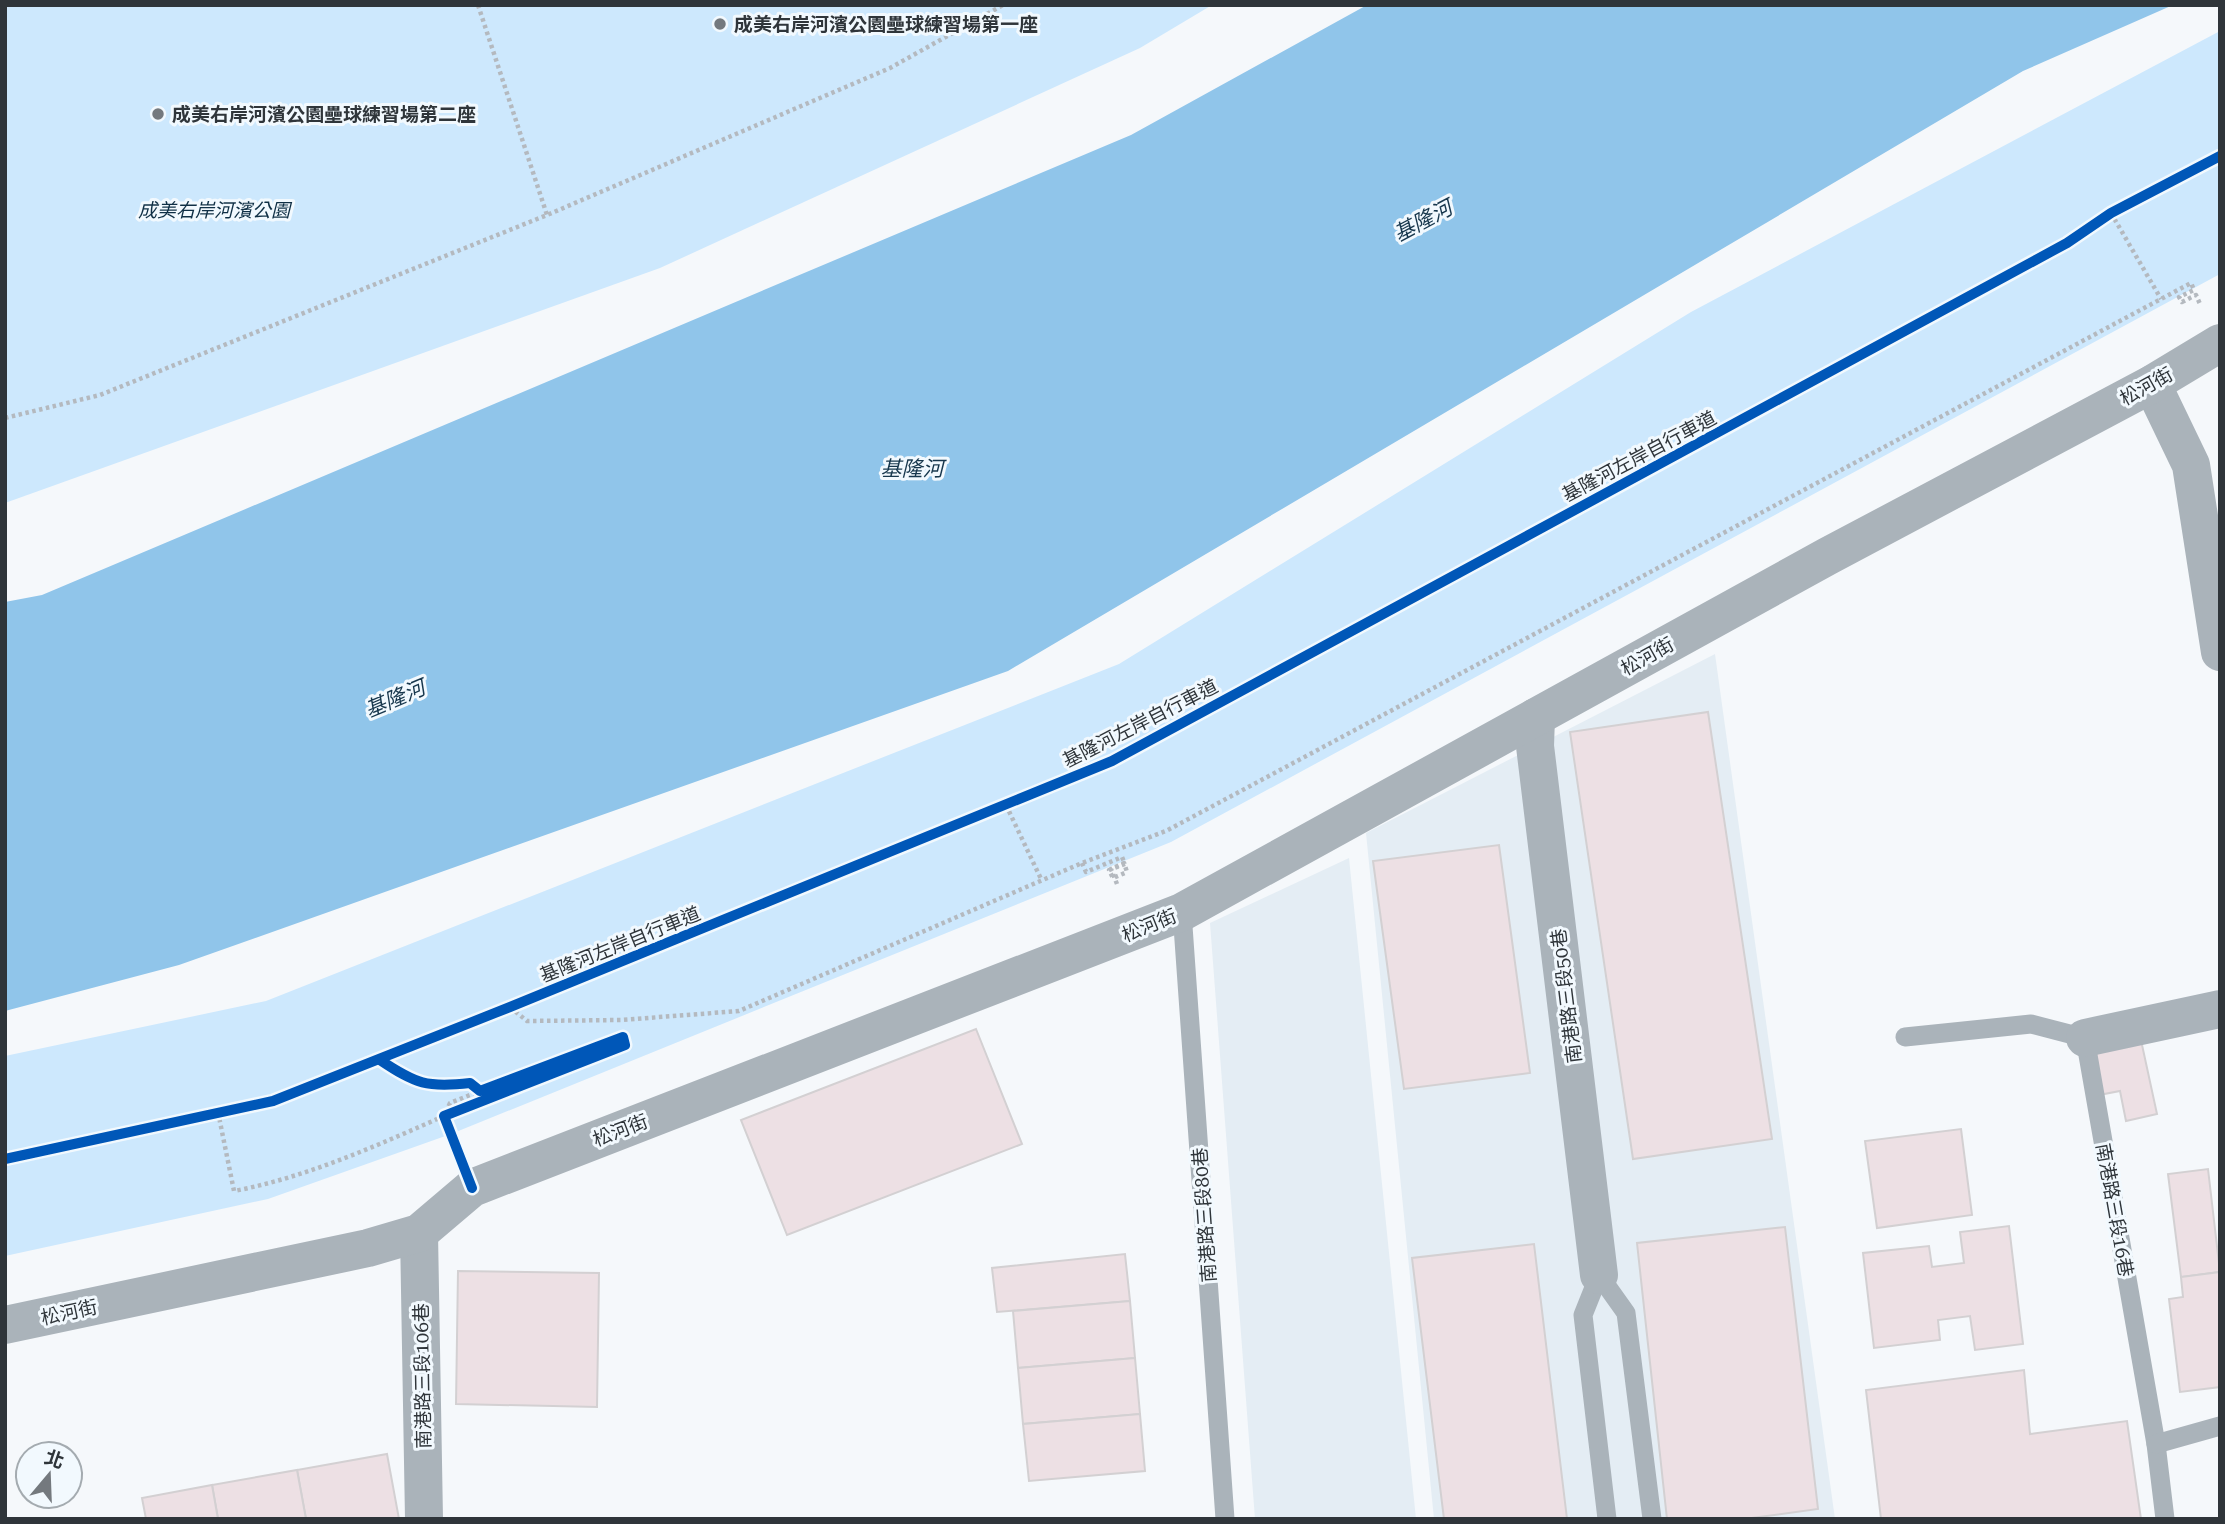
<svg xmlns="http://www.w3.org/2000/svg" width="2225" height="1524" viewBox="0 0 2225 1524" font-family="'Roboto Serif','Noto Sans TC',serif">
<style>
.built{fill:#e4edf4}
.green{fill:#cde8fd}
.water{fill:#90c5ea}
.building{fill:#ede0e4;stroke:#d3d0d2;stroke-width:2}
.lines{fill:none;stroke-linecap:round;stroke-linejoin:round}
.path{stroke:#b4b9bf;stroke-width:4.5;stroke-dasharray:3.5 3.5;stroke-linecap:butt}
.lane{stroke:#aab3ba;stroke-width:19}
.street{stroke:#aab3ba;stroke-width:38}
.path-bridge{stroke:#b4b9bf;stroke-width:4.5;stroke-dasharray:3.5 3.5;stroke-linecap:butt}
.cycleway-casing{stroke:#f2f9fe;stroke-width:15}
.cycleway{stroke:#0057b8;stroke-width:10}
.poi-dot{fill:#74797e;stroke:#f2f9fe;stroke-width:2.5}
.labels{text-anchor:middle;stroke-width:6;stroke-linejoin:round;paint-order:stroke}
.poi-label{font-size:19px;font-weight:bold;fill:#2f353a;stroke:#f2f9fe;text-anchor:start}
.park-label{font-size:19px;font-style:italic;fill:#0f2f45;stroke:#f2f9fe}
.street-label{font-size:19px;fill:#2f353a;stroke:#f2f9fe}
.water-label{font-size:21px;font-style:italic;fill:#17374d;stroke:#f2f9fe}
</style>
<rect width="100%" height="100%" fill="#f5f8fb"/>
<g class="built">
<polygon points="1715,654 1835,1519 1434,1519 1366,833"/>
<polygon points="1349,858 1416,1519 1255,1519 1210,923"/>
</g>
<g class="green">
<polygon points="5,5 1212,5 1140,48 660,268 5,503"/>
<polygon points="2220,31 2220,274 1171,842 451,1134 268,1199 5,1256 5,1056 266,1001 1119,664 1691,312"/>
</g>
<polygon class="water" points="1367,5 2173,5 2023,71 1008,671 179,965 5,1011 5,602 42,595 1131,135"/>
<g class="building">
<polygon points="1708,712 1772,1139 1633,1159 1570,732"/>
<polygon points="1499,845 1530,1073 1404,1089 1373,861"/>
<polygon points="976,1029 1022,1144 787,1235 741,1120"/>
<polygon points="2139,1031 2157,1114 2126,1121 2120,1091 2099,1095 2088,1041"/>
<polygon points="1961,1129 1972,1215 1877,1228 1865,1141"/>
<polygon points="2208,1169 2220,1272 2181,1277 2168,1174"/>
<polygon points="2009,1226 2023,1344 1975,1350 1970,1316 1938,1320 1940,1340 1874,1348 1863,1253 1929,1246 1932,1267 1964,1263 1960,1232"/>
<polygon points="1785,1227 1818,1509 1744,1519 1667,1519 1637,1243"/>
<polygon points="1534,1244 1567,1519 1444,1519 1412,1258"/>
<polygon points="1125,1254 1130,1301 997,1312 992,1268"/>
<polygon points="458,1271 599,1273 597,1407 456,1404"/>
<polygon points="2220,1272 2220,1387 2180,1392 2169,1299 2183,1297 2181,1277"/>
<polygon points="1130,1301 1135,1358 1018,1368 1013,1311"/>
<polygon points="1135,1358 1140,1414 1023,1424 1018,1368"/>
<polygon points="2024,1370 2030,1434 2127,1421 2141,1519 1881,1519 1866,1390"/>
<polygon points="1140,1414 1145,1471 1029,1481 1023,1424"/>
<polygon points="387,1454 399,1519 306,1519 297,1470"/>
<polygon points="297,1470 306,1519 218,1519 212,1485"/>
<polygon points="212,1485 218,1519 146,1519 142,1498"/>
</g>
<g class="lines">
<g class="path">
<polyline points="478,5 547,215"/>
<polyline points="2111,213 2161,299"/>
<polyline points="5,418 100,395 547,215 890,68 1003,5"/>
<polyline points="1006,805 1042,881"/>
<polyline points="1082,863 1086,872 1122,857 1125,864"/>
<polyline points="1117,884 1111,869 1124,863 1127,872"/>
<polyline points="510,1007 527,1021 621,1020 739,1011 1082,863 1166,831 2161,299 2191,283 2194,290 2179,297 2182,302 2196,295 2200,304"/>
<path d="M218,1112L234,1191C307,1177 376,1146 444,1116L450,1103L480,1091"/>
</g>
<g class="lane">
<polyline points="1182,912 1225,1519"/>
<polyline points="1905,1037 2031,1024 2085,1038 2156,1444 2165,1519"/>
<polyline points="1599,1275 1626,1313 1652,1519"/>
<polyline points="1599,1275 1583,1315 1607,1519"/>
<polyline points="2156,1444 2220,1426"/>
</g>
<g class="street">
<polyline points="2152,384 2191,465 2220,652"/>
<polyline points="1536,717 1535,746 1599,1275"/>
<polyline points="2085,1038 2220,1009"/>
<polyline points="419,1233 424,1519"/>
<polyline points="5,1325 368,1248 419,1233 472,1188 1182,912 1828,556 2152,384 2220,343"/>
</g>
<polyline class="path-bridge" points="1125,864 1109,870 1113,878 1127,872"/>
<defs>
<g id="cycleway">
<path d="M380,1060C416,1084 427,1088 470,1083L480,1091L623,1037L625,1045L444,1116L472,1188"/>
<polyline points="5,1159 273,1101 510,1007 1112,761 2067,243 2111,213 2220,156"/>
</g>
</defs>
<use href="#cycleway" class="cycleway-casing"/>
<use href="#cycleway" class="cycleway"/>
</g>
<g class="poi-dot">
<circle cx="720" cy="24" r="7"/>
<circle cx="158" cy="114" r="7"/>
</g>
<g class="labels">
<g class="poi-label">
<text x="734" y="31">成美右岸河濱公園壘球練習場第一座</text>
<text x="172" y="121">成美右岸河濱公園壘球練習場第二座</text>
</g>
<g class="park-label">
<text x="214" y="217">成美右岸河濱公園</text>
</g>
<g class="street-label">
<text transform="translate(2146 386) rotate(-29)" y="7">松河街</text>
<text transform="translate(1639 456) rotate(-28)" y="7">基隆河左岸自行車道</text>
<text transform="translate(1647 656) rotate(-29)" y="7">松河街</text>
<text transform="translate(1140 723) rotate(-27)" y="7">基隆河左岸自行車道</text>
<text transform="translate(1149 925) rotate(-22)" y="7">松河街</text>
<text transform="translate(620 944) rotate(-22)" y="7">基隆河左岸自行車道</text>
<text transform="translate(1566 996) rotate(-97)" y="7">南港路三段50巷</text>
<text transform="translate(620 1130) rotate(-21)" y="7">松河街</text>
<text transform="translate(2115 1210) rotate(80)" y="7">南港路三段16巷</text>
<text transform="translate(1204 1215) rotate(-94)" y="7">南港路三段80巷</text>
<text transform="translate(69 1312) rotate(-12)" y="7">松河街</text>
<text transform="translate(422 1376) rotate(-91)" y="7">南港路三段106巷</text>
</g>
<g class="water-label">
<text transform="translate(1423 221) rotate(-28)" y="7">基隆河</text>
<text x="912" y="476">基隆河</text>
<text transform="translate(395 699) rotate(-23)" y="7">基隆河</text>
</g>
</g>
<rect width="2225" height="1524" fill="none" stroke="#2f353a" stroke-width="14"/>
<g transform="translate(49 1475) rotate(19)"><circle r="33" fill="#f2f9fe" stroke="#a4abb0" stroke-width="2"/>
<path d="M0-5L12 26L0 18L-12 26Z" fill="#74797e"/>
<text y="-10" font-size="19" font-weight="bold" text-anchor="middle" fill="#2f353a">北</text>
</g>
</svg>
